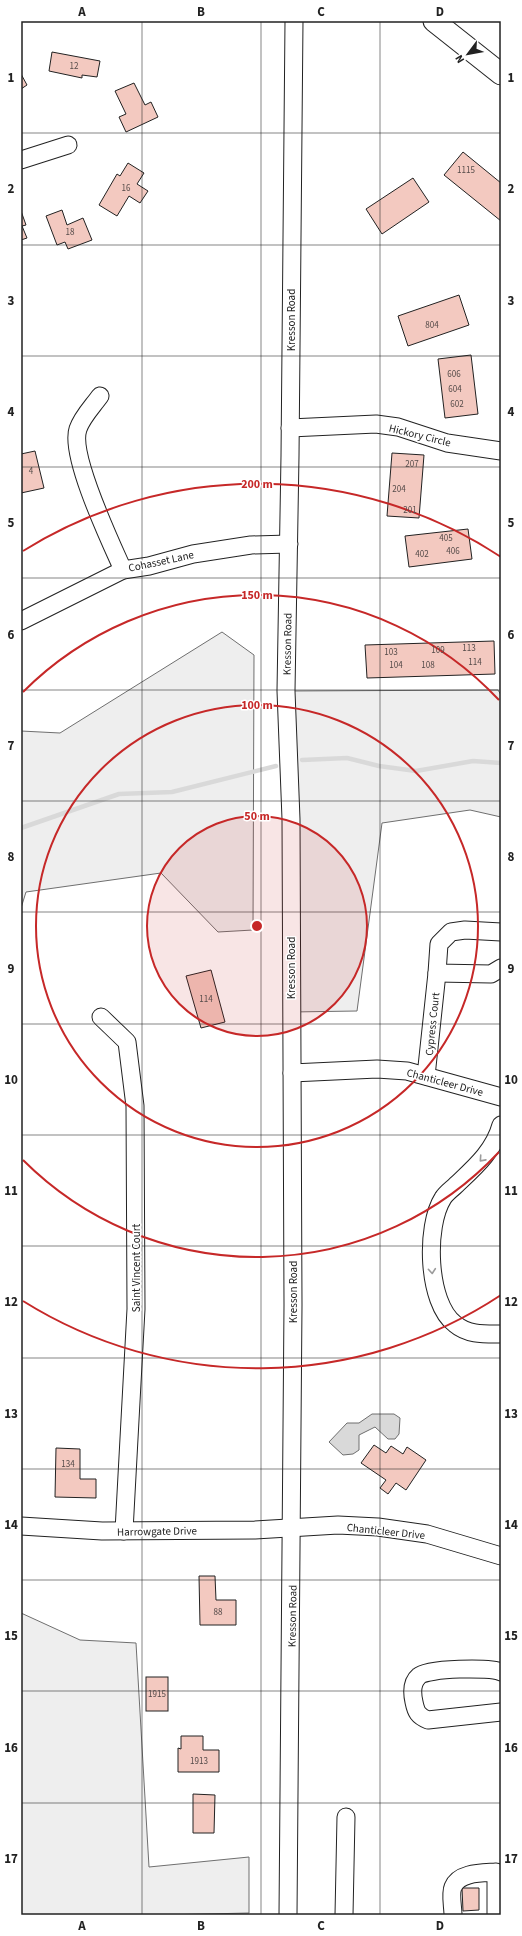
<svg xmlns="http://www.w3.org/2000/svg" width="522" height="1936" viewBox="0 0 522 1936" font-family="'Source Sans 3',sans-serif">
<style>
.green{fill:#eee;stroke:#6f6f6f}
.water{fill:#d9d9d9;stroke:#6f6f6f}
.lines{fill:none;stroke-linecap:round;stroke-linejoin:round}
.stream{stroke:#d9d9d9;stroke-width:4.5}
.building{fill:#f3c9c0;stroke:#222}
.minor-casing{stroke:#222;stroke-width:19}
.major-casing{stroke:#222;stroke-width:23}
.minor{stroke:#fff;stroke-width:17}
.major{stroke:#fff;stroke-width:21}
.oneway{stroke:#9c9c9c}
.grid{fill:none;stroke:#222;stroke-width:1;stroke-opacity:0.55}
.ring{fill:none;stroke:#c62828;stroke-width:2}
.labels{text-anchor:middle;stroke-width:3;stroke-linejoin:round;paint-order:stroke}
.number-label{font-size:9px;fill:#564c4a}
.street-label{font-size:11px;fill:#222;stroke:#fff}
.centre{fill:#c62828;stroke:#fff;stroke-width:2}
.ring-label{font-size:12px;text-anchor:middle;font-weight:bold;fill:#c62828;stroke:#fff;stroke-width:3;stroke-linejoin:round;paint-order:stroke}
.neatline{fill:none;stroke:#222;stroke-width:1.5}
.grid-label{font-size:13px;text-anchor:middle;font-weight:bold;fill:#222}
</style>
<rect width="100%" height="100%" fill="#fff"/>
<g class="green">
<polygon points="222,632 254,655 253,930 218,932 161,873 26,892 21,908 21,731 60,733"/>
<polygon points="498,690 501,695 501,817 470,810 382,823 357,1011 291,1012 286,691"/>
<polygon points="21,1613 80,1640 136,1643 149,1867 249,1857 249,1913 163,1915 21,1915"/>
</g>
<polygon class="water" points="372,1414 394,1414 400,1418 399,1434 395,1439 388,1439 375,1427 359,1435 359,1450 353,1454 343,1455 329,1442 347,1423 359,1423"/>
<g class="lines">
<g class="stream">
<polyline points="302,760 347,758 379,766 416,771 473,761 501,763"/>
<polyline points="21,828 119,794 172,792 276,766"/>
</g>
</g>
<g class="building">
<polygon points="52,52 100,61 97,77 82,75 82,78 49,71"/>
<polygon points="21,74 27,85 21,89"/>
<polygon points="134,83 145,105 151,102 158,117 126,132 119,117 126,114 115,91"/>
<polygon points="463,152 501,183 501,221 444,175"/>
<polygon points="128,163 144,173 137,184 148,191 140,203 129,196 117,216 99,205 117,174 120,176"/>
<polygon points="413,178 429,202 382,234 366,209"/>
<polygon points="62,210 67,225 83,218 92,240 68,249 65,242 57,245 46,216"/>
<polygon points="21,211 26,225 22,226 27,238 21,240"/>
<polygon points="459,295 469,325 408,346 398,316"/>
<polygon points="471,355 478,414 445,418 438,359"/>
<polygon points="35,451 44,488 21,493 21,454"/>
<polygon points="392,453 424,455 419,518 387,516"/>
<polygon points="468,529 472,559 409,567 405,536"/>
<polygon points="494,641 495,674 367,678 365,645"/>
<polygon points="211,970 225,1022 201,1028 186,976"/>
<polygon points="374,1445 386,1453 391,1446 403,1454 407,1447 426,1460 406,1490 396,1483 388,1494 380,1488 386,1480 361,1463"/>
<polygon points="56,1448 80,1449 80,1479 96,1479 96,1498 55,1497"/>
<polygon points="199,1576 215,1576 216,1600 236,1600 236,1625 200,1625"/>
<rect x="146" y="1677" width="22" height="34"/>
<polygon points="181,1736 203,1736 203,1750 219,1750 219,1772 178,1772 178,1748 181,1749"/>
<polygon points="193,1794 215,1795 214,1833 193,1833"/>
<polygon points="462,1888 479,1888 479,1910 463,1911"/>
</g>
<g class="lines">
<defs>
<g id="minor">
<polyline points="21,160 68,145"/>
<path d="M100,396C92,407 82,417 78,429C69,455 111,543 123,570"/>
<polyline points="290,428 376,424 398,427 447,443 501,451"/>
<polyline points="21,621 123,570 149,566 193,554 251,545 289,544"/>
<polyline points="501,932 465,930 451,932 439,944 437,973 491,974 501,968"/>
<polyline points="101,1017 127,1042 135,1106 136,1309 124,1531"/>
<polyline points="292,1073 377,1069 407,1071 501,1097"/>
<polyline points="426,1076 437,973"/>
<path d="M501,1125C494,1151 474,1168 456,1185C452,1189 446,1193 443,1198C425,1226 427,1303 455,1324C468,1335 484,1334 501,1334"/>
<polyline points="21,1526 102,1531 255,1530 338,1525 378,1527 427,1534 501,1556"/>
<path d="M501,1672C491,1667 427,1668 419,1676C412,1682 412,1693 414,1702C416,1712 418,1716 428,1720L501,1712"/>
<polyline points="288,1915 293,1305 291,819 286,691 290,456 294,21"/>
<polyline points="344,1915 346,1817"/>
<path d="M453,1915C453,1907 450,1894 453,1887C459,1872 483,1873 496,1872V1915"/>
</g>
<polyline id="major" points="434,21 501,74"/>
</defs>
<use href="#minor" class="minor-casing"/>
<use href="#major" class="major-casing"/>
<use href="#minor" class="minor"/>
<use href="#major" class="major"/>
</g>
<defs><path id="oneway-chevron" d="M-2-3.5L2.5 0L-2 3.5" fill="none" stroke-width="1.6" stroke-linecap="round" stroke-linejoin="round"/></defs>
<g class="oneway">
<use href="#oneway-chevron" transform="translate(482 1159) rotate(132)"/>
<use href="#oneway-chevron" transform="translate(432 1271) rotate(85)"/>
</g>
<path class="grid" d="M142,21V1915M261,21V1915M380,21V1915M21,133H501M21,245H501M21,356H501M21,467H501M21,578H501M21,690H501M21,801H501M21,912H501M21,1024H501M21,1135H501M21,1246H501M21,1358H501M21,1469H501M21,1580H501M21,1691H501M21,1803H501"/>
<circle cx="257" cy="926" r="110" fill="#c62828" fill-opacity=".12"/>
<g class="ring">
<circle cx="257" cy="926" r="110"/>
<circle cx="257" cy="926" r="221"/>
<path d="M499 1152A331 331 0 0 1 23 1160M23 692A331 331 0 0 1 499 700"/>
<path d="M501 1295A442 442 0 0 1 23 1301M23 551A442 442 0 0 1 501 557"/>
</g>
<g class="labels">
<g class="number-label">
<text x="74" y="69">12</text>
<text x="466" y="173">1115</text>
<text x="126" y="191">16</text>
<text x="70" y="235">18</text>
<text x="432" y="328">804</text>
<text x="454" y="377">606</text>
<text x="455" y="392">604</text>
<text x="457" y="407">602</text>
<text x="412" y="467">207</text>
<text x="31" y="474">4</text>
<text x="399" y="492">204</text>
<text x="410" y="513">201</text>
<text x="446" y="541">405</text>
<text x="453" y="554">406</text>
<text x="422" y="557">402</text>
<text x="469" y="651">113</text>
<text x="438" y="653">109</text>
<text x="391" y="655">103</text>
<text x="475" y="665">114</text>
<text x="396" y="668">104</text>
<text x="428" y="668">108</text>
<text x="206" y="1002">114</text>
<text x="68" y="1467">134</text>
<text x="218" y="1615">88</text>
<text x="157" y="1697">1915</text>
<text x="199" y="1764">1913</text>
</g>
<g class="street-label">
<text transform="translate(291 320) rotate(-90)" y="4">Kresson Road</text>
<text transform="translate(420 435) rotate(14)" y="4">Hickory Circle</text>
<text transform="translate(161 561) rotate(-12)" y="4">Cohasset Lane</text>
<text transform="translate(287 644) rotate(-89)" y="4">Kresson Road</text>
<text transform="translate(291 968) rotate(-90)" y="4">Kresson Road</text>
<text transform="translate(432 1024) rotate(-84)" y="4">Cypress Court</text>
<text transform="translate(445 1082) rotate(15)" y="4">Chanticleer Drive</text>
<text transform="translate(136 1268) rotate(-90)" y="4">Saint Vincent Court</text>
<text transform="translate(293 1292) rotate(-90)" y="4">Kresson Road</text>
<text transform="translate(157 1531) rotate(-1)" y="4">Harrowgate Drive</text>
<text transform="translate(386 1531) rotate(6)" y="4">Chanticleer Drive</text>
<text transform="translate(292 1616) rotate(-89)" y="4">Kresson Road</text>
</g>
</g>
<circle cx="257" cy="926" r="6" class="centre"/>
<g class="ring-label">
<text x="257" y="488">200 m</text>
<text x="257" y="599">150 m</text>
<text x="257" y="709">100 m</text>
<text x="257" y="820">50 m</text>
</g>
<rect width="522" height="1936" fill="none" stroke="#ffffff" stroke-width="44"/>
<g transform="translate(468 54) rotate(238)" stroke="#ffffff" stroke-width="3" paint-order="stroke">
<path d="M0-3L7 15L0 10L-7 15Z" fill="#222222"/>
<text y="-6" font-size="11" font-weight="bold" text-anchor="middle" fill="#222222">N</text>
</g>
<rect x="22" y="22" width="478" height="1892" class="neatline"/>
<g class="grid-label">
<text x="82" y="16">A</text>
<text x="201" y="16">B</text>
<text x="321" y="16">C</text>
<text x="440" y="16">D</text>
<text x="11" y="82">1</text>
<text x="511" y="82">1</text>
<text x="11" y="193">2</text>
<text x="511" y="193">2</text>
<text x="11" y="305">3</text>
<text x="511" y="305">3</text>
<text x="11" y="416">4</text>
<text x="511" y="416">4</text>
<text x="11" y="527">5</text>
<text x="511" y="527">5</text>
<text x="11" y="639">6</text>
<text x="511" y="639">6</text>
<text x="11" y="750">7</text>
<text x="511" y="750">7</text>
<text x="11" y="861">8</text>
<text x="511" y="861">8</text>
<text x="11" y="973">9</text>
<text x="511" y="973">9</text>
<text x="11" y="1084">10</text>
<text x="511" y="1084">10</text>
<text x="11" y="1195">11</text>
<text x="511" y="1195">11</text>
<text x="11" y="1306">12</text>
<text x="511" y="1306">12</text>
<text x="11" y="1418">13</text>
<text x="511" y="1418">13</text>
<text x="11" y="1529">14</text>
<text x="511" y="1529">14</text>
<text x="11" y="1640">15</text>
<text x="511" y="1640">15</text>
<text x="11" y="1752">16</text>
<text x="511" y="1752">16</text>
<text x="11" y="1863">17</text>
<text x="511" y="1863">17</text>
<text x="82" y="1930">A</text>
<text x="201" y="1930">B</text>
<text x="321" y="1930">C</text>
<text x="440" y="1930">D</text>
</g>
</svg>
